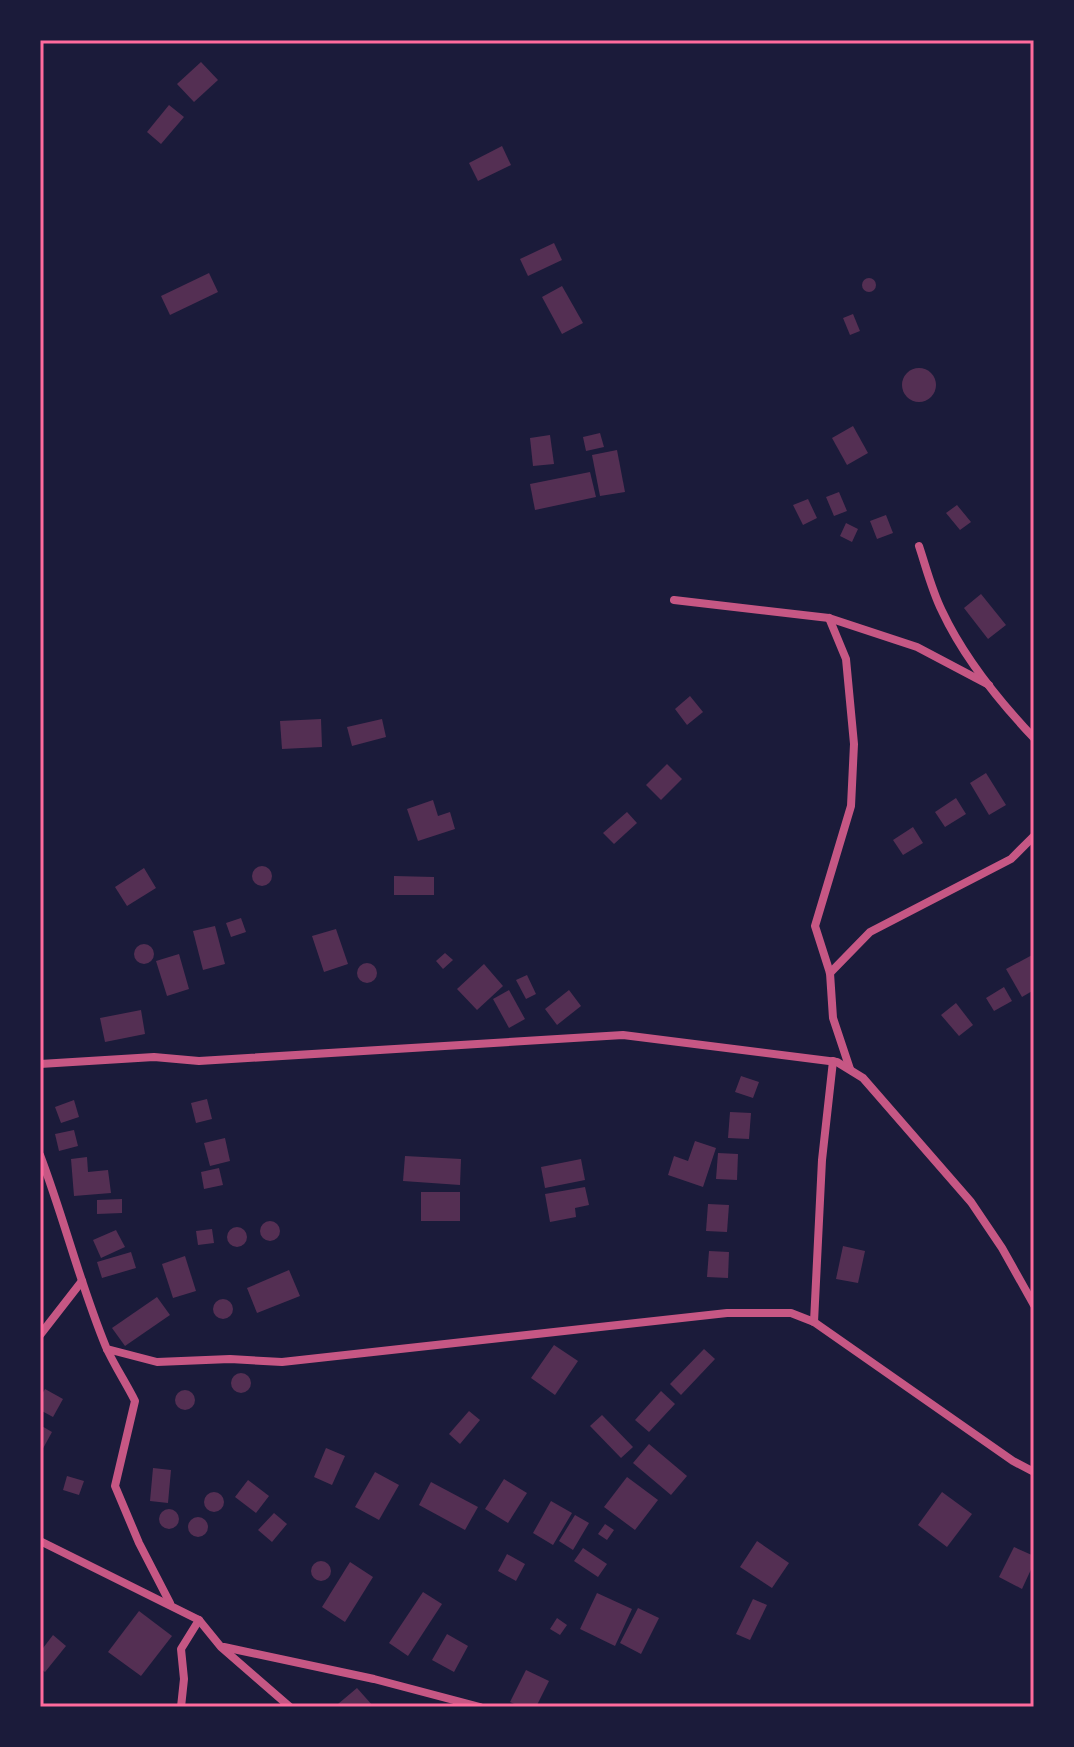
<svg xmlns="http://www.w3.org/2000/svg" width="1074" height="1747" viewBox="0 0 1074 1747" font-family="'Archivo Narrow',sans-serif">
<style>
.building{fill:#542f53}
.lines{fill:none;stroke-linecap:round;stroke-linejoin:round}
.minor{stroke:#c65784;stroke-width:8}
.neatline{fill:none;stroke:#ff6b9d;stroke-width:3}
</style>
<rect width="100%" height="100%" fill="#1b1b3a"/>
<g class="building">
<polygon points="201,62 218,80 194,102 177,84"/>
<polygon points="169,105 184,117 161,144 147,132"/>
<polygon points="502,146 511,165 478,181 469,163"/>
<polygon points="554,243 562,260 528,276 520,259"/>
<polygon points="209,273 218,292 170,315 161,296"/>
<circle cx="869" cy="285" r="7"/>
<polygon points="562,286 583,323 562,334 542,297"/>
<polygon points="853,314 860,331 850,335 843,318"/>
<circle cx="919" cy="385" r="17"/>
<polygon points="853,426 868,453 847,465 832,438"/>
<polygon points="600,433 604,447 586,451 583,437"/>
<polygon points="550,435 554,464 533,466 530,438"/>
<polygon points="617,450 625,492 600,496 592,455"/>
<polygon points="590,472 596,497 535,510 530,484"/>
<polygon points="839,492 847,511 834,516 826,497"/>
<polygon points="808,499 817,518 803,525 793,505"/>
<polygon points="957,505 971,522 960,530 946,513"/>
<polygon points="886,515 893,533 877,539 870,521"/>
<polygon points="846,523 858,529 852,542 840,536"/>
<polygon points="981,594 1006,625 988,639 964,608"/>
<polygon points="690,696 703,712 687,725 675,709"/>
<polygon points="321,719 322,747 282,749 280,721"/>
<polygon points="382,719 386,737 352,746 347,727"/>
<polygon points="667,764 682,779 661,800 646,785"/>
<polygon points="986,773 1006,805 989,815 970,783"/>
<polygon points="956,798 966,814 945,827 935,812"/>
<polygon points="433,800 438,816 450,812 455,829 418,841 407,809"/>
<polygon points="627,812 637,823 614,844 603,833"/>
<polygon points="913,827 923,843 903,855 893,840"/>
<circle cx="262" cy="876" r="10"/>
<polygon points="144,868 156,888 127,906 115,887"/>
<polygon points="394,876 434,877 434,895 394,895"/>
<polygon points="241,918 246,932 231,937 226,923"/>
<polygon points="215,926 225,964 203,970 193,931"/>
<polygon points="336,929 348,964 324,972 312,936"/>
<circle cx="144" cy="954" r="10"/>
<polygon points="445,953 453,960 443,969 436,961"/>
<polygon points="179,954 189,989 167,996 156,961"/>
<polygon points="1034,954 1034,990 1022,997 1006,969"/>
<circle cx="367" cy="973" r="10"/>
<polygon points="484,964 503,986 477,1010 457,989"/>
<polygon points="527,975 536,994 526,999 516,980"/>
<polygon points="1004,987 1012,1001 994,1011 986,998"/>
<polygon points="509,990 525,1019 509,1028 493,999"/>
<polygon points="569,990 581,1006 557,1025 545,1009"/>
<polygon points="956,1003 973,1025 959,1036 941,1015"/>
<polygon points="141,1010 145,1034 105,1042 100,1018"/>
<polygon points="741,1076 759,1082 753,1098 735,1092"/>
<polygon points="207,1099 212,1119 196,1123 191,1103"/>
<polygon points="74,1100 79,1117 61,1123 55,1107"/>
<polygon points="730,1112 751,1113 749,1139 728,1138"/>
<polygon points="74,1130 78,1146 59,1151 55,1134"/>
<polygon points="225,1138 230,1161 210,1166 204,1143"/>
<polygon points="695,1141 716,1148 703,1187 668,1175 674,1156 688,1161"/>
<polygon points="718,1153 738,1154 737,1180 716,1179"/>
<polygon points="405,1156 461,1159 460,1185 403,1181"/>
<polygon points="87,1157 88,1172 108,1170 111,1193 74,1196 71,1159"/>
<polygon points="581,1159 585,1180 545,1188 541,1167"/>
<polygon points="219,1168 223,1185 204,1189 201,1172"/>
<polygon points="585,1187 589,1205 575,1208 576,1217 550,1222 545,1194"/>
<rect x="421" y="1192" width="39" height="29"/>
<polygon points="122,1199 122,1213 97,1214 97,1200"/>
<polygon points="708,1204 729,1205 727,1232 706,1231"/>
<circle cx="270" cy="1231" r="10"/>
<circle cx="237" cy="1237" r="10"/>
<polygon points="212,1229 214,1243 198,1245 196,1231"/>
<polygon points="116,1230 125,1247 101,1258 93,1240"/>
<polygon points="843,1246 865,1251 858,1283 836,1279"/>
<polygon points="709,1251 729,1252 728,1278 707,1277"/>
<polygon points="131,1252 136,1268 102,1278 97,1262"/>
<polygon points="185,1256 196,1291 173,1298 162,1264"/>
<polygon points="289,1270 300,1296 257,1313 247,1288"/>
<polygon points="157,1297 170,1315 125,1346 112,1328"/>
<circle cx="223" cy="1309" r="10"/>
<polygon points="554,1345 578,1361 555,1395 531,1378"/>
<polygon points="704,1349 715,1359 681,1395 670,1384"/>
<circle cx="241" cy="1383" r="10"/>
<polygon points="45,1389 63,1399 53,1417 40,1410 40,1398"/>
<circle cx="185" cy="1400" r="10"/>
<polygon points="661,1391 675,1404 649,1432 635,1420"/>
<polygon points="469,1411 480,1420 460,1444 449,1434"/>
<polygon points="602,1415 633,1447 621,1458 590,1426"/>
<polygon points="40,1425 52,1432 40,1454"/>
<polygon points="649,1444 687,1476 671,1495 633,1463"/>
<polygon points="326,1448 345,1456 332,1485 314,1477"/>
<polygon points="153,1468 171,1470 168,1503 150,1501"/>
<polygon points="375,1472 399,1485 379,1520 355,1507"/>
<polygon points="67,1476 84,1481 79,1495 63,1490"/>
<polygon points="627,1477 658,1500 635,1530 604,1507"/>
<polygon points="504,1479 527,1493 508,1523 485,1509"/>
<polygon points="248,1480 269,1496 256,1513 235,1497"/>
<polygon points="431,1482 478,1507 465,1530 419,1505"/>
<polygon points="942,1492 972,1514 947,1547 918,1525"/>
<circle cx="214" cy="1502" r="10"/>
<polygon points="551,1501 572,1513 553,1545 533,1533"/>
<circle cx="169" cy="1519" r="10"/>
<polygon points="274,1513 287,1524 272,1542 258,1530"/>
<polygon points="575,1515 589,1523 573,1550 559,1541"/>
<circle cx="198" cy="1527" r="10"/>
<polygon points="605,1524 614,1530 607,1540 598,1534"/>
<polygon points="757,1541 789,1563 772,1588 740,1567"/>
<polygon points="1014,1547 1034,1556 1034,1563 1022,1589 999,1577"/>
<polygon points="583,1548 607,1564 598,1577 574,1561"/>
<polygon points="507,1554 525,1564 516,1581 498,1571"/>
<circle cx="321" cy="1571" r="10"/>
<polygon points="350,1562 373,1577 345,1622 322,1607"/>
<polygon points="423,1592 442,1604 408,1656 389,1643"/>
<polygon points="597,1593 632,1609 615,1646 580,1629"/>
<polygon points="753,1599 767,1605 750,1640 736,1634"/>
<polygon points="638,1608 659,1618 641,1654 620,1643"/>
<polygon points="139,1611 172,1636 141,1676 108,1652"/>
<polygon points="557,1618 567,1625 560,1635 550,1629"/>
<polygon points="447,1634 468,1646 454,1672 432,1660"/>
<polygon points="53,1635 66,1646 45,1672 40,1668 40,1652"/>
<polygon points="526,1670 549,1681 536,1707 521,1707 510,1702"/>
<polygon points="357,1688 373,1706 341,1707 338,1704"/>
</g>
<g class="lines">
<g class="minor">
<path d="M919,546C926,567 932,591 942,611C964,658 998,700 1034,738"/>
<polyline points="674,600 829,618 917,647 989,685"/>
<polyline points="829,618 846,659 854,744 851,806 815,926 830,973 833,1018 850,1069"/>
<polyline points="830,973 870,932 1011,859 1034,836"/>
<polyline points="40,1064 154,1057 199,1061 623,1035 837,1062 863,1078 971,1202 1002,1248 1034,1305"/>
<path d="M40,1155C64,1218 80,1284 106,1347C114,1365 126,1383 135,1401L115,1486L139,1543L170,1603"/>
<polyline points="814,1322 822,1160 833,1061"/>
<polyline points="40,1335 82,1281"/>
<polyline points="107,1349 157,1362 230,1359 282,1362 727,1313 791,1313 814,1322 1013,1461 1034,1472"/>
<polyline points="40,1541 199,1620 221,1647 290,1707"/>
<polyline points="224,1647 374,1679 480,1707"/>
<polyline points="181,1707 184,1679 181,1649 199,1620"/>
</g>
</g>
<rect width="1074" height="1747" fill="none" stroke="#1b1b3a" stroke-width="84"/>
<rect x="42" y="42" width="990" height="1663" class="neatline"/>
</svg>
